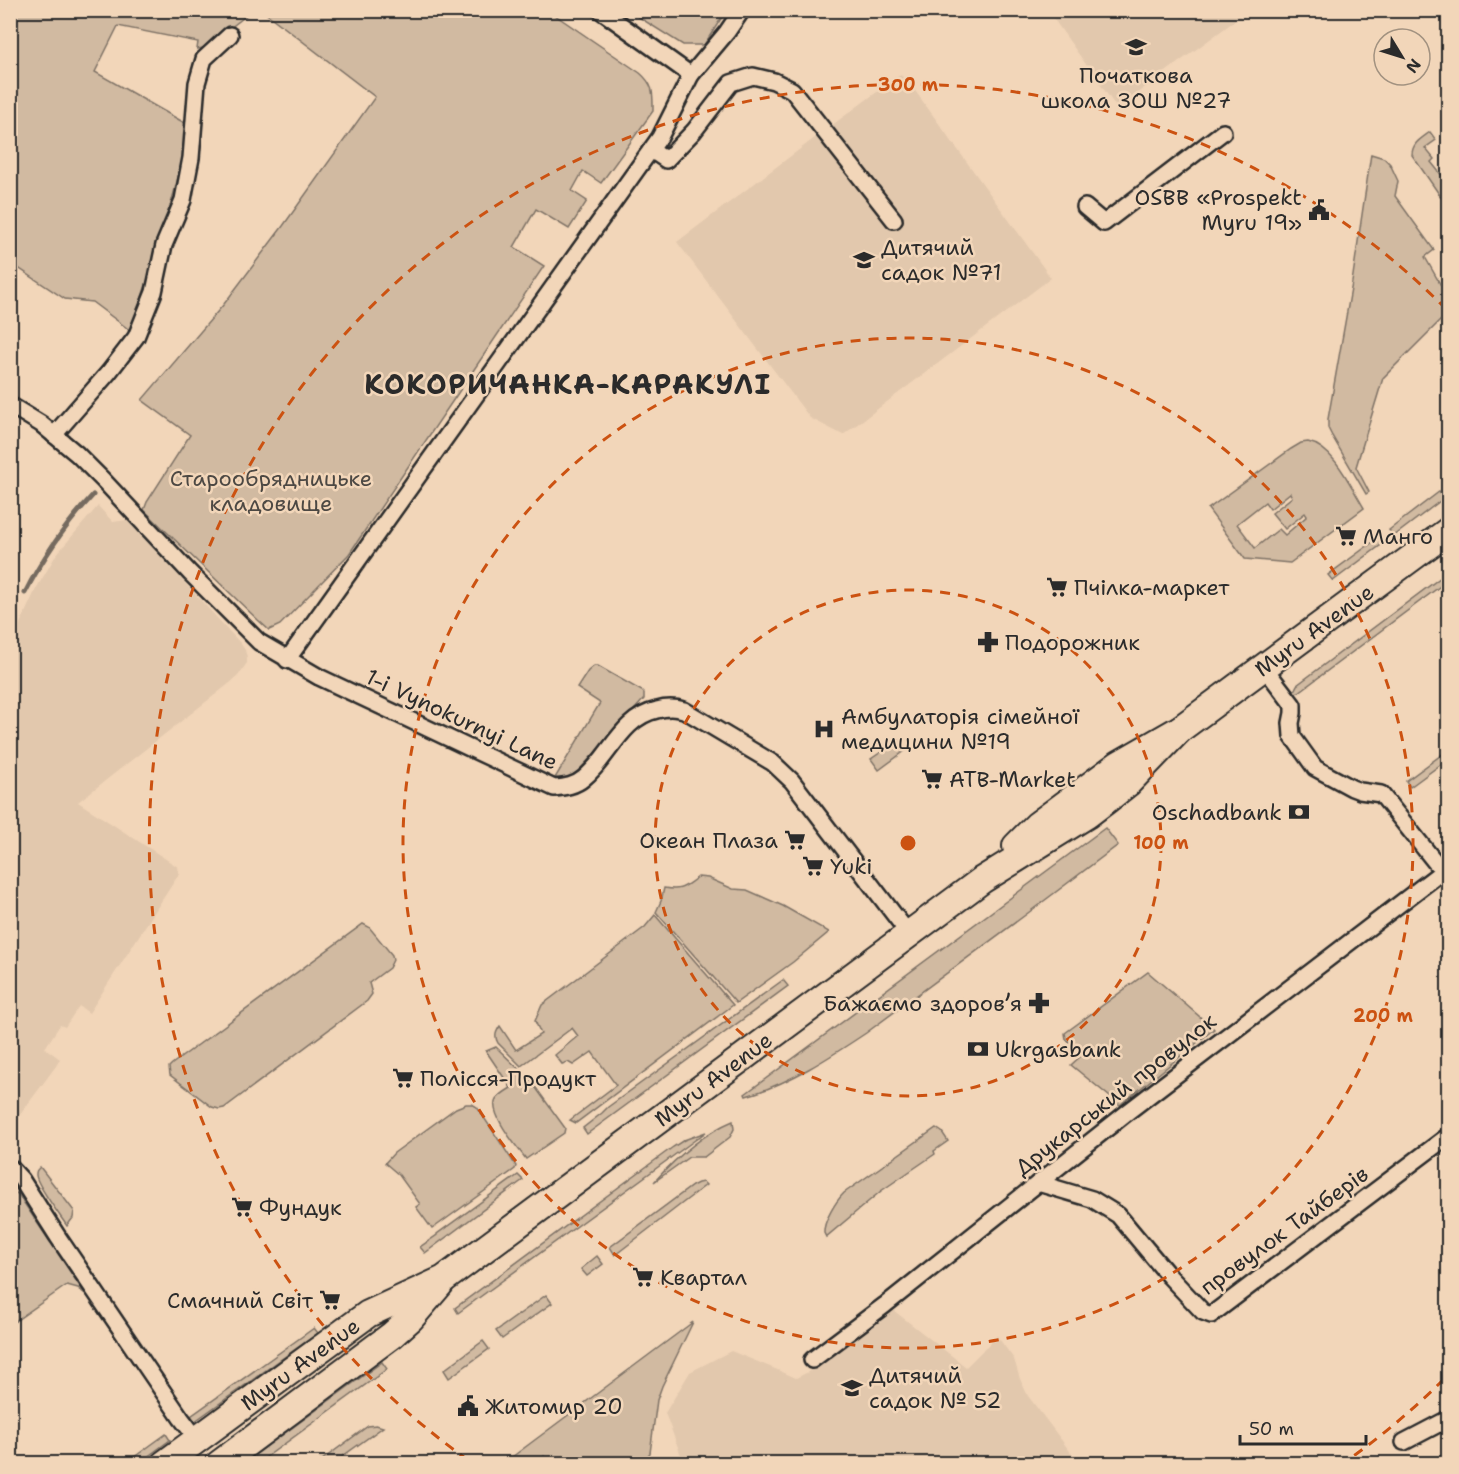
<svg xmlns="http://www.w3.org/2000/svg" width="1459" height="1474" viewBox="0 0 1459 1474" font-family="'Shantell Sans',sans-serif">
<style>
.built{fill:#e2c8ad}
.green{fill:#d1baa1;stroke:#7e7266;stroke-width:1.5;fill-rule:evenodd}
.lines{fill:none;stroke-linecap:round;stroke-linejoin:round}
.stream{stroke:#746b5f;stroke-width:5}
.street-casing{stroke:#2b2b2b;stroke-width:20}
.primary-casing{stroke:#2b2b2b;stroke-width:30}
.street{stroke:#f2d6b9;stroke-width:15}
.primary{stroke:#f2d6b9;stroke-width:26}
.ring{fill:none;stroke:#cc5211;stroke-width:3;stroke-dasharray:10 8}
.labels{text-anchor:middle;stroke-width:5;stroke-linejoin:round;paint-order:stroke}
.poi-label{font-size:22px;fill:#2b2b2b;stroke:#f2d6b9;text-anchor:start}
.park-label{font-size:22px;fill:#4c4843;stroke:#f2d6b9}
.street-label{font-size:22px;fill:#2b2b2b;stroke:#f2d6b9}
.district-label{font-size:28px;font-weight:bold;letter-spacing:1.5px;fill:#2b2b2b;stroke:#f2d6b9}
.centre{fill:#cc5211;stroke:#f2d6b9;stroke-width:3}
.ring-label{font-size:18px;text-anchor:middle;font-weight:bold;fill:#cc5211;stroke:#f2d6b9;stroke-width:5;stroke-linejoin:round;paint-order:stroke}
</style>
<rect width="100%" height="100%" fill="#f2d6b9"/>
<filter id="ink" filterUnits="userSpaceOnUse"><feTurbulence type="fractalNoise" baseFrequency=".0167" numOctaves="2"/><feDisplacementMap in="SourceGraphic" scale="12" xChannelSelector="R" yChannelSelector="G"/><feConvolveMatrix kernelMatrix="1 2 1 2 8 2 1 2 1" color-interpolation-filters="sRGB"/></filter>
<g filter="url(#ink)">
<g class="built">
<polygon points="1048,11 1248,11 1117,108"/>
<polygon points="900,75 908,81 1051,278 843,435 810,418 677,242 812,140"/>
<polygon points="98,506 113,522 127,520 241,644 245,650 247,657 247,663 238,676 230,683 78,802 178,867 179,874 89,1013 79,1006 65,1027 60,1025 45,1048 60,1059 56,1066 11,1127 11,643 36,589 56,555"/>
<polygon points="893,1310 966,1367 997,1336 1014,1359 1020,1379 1028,1396 1075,1458 1075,1463 684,1463 665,1413 690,1372 731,1351 780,1371 796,1378 808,1372"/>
</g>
<g class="green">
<path d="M11,11H252L225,32L210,47L197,49L198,42L118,26L95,72L190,126C176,196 153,263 131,331L92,302L65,299L11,263Z"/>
<path d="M263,11H549L640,73C654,85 653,93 653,111L601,183L583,171L572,191L587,201L569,229L536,209L514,247L544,266L349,554L280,625L269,630L258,620L144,510L147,502L190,435L142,400L224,304L283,226L375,97Z"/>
<polygon points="629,11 726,11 704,45 683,45"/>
<path d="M1430,132L1436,140L1425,148L1434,159L1431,162L1448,183V207L1412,155C1412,143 1422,138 1430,132Z"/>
<polygon points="1371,154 1384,158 1390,164 1398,181 1395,196 1434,250 1425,257 1448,298 1448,320 1441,320 1383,378 1356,467 1369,492 1366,494 1332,436 1328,428 1328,419 1351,289"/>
<path d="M1308,442C1334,447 1351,487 1364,508L1290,563L1245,559L1208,509L1291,449L1301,443ZM1290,493L1292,497L1272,513L1285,529L1305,513L1307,516L1285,535L1279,529L1255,548L1237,524L1265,502L1270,509Z"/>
<polygon points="1448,485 1448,495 1394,536 1389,530"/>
<polygon points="1381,536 1385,542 1333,581 1328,575"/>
<polygon points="1444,575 1448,577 1447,581 1299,692 1295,693 1294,691 1297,685"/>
<path d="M594,666H598L642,691L644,693V699L581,768C574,775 566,782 555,778L600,703L577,688L588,671Z"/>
<polygon points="899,740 906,750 879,770 871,759"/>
<polygon points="1448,750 1448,759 1410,787 1406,781"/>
<path d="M1105,828L1118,845L1028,913L866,1033C830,1057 789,1084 746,1096L745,1094L749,1091Z"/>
<path d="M698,877L708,878L733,889L747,890L783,906L829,932L793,962L736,1003L656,912L661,901L664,888C683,891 683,887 698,877Z"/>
<path d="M655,915L733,1005L576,1123L570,1120L616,1085L592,1052L573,1065L568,1062L562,1064L555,1055L578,1036L572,1028L521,1066L498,1043C494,1036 496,1032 500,1026L516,1050L541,1034L535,1021L542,1005L645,927Z"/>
<polygon points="363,924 369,927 392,955 393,960 389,968 369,983 372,994 367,1001 224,1108 219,1109 212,1107 170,1075 169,1067 172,1064"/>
<polygon points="1148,972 1214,1029 1120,1105 1071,1065 1083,1054 1066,1039 1065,1033"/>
<polygon points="783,980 788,986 587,1134 583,1128 602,1113 608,1107"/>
<path d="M496,1047L531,1081L565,1128L564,1133L526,1159C518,1148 488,1113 496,1100C499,1095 506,1091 511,1088L486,1051Z"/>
<polygon points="466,1104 472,1104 477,1107 516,1166 515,1169 432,1229 416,1207 420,1204 399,1175 385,1163 394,1153 456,1108"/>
<path d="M733,1121L734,1129L730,1137L704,1157H689L654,1182C675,1159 704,1133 733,1121Z"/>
<path d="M936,1128L942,1132L948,1141L934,1151L935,1154L881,1191L826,1237L824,1233C823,1222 836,1201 844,1193Z"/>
<polygon points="706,1132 458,1313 455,1308 673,1147 684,1140"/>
<path d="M40,1167L74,1211L73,1218L67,1226C61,1217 36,1184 36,1175C36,1170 37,1170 40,1167Z"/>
<polygon points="518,1175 523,1180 425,1253 420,1247 437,1235 437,1234"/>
<polygon points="703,1182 706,1185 615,1255 610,1247 692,1186 698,1183"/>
<polygon points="14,1192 18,1194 85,1294 78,1288 67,1285 11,1324 10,1193"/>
<polygon points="597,1256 603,1264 587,1276 581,1269"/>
<polygon points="546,1295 552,1303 502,1339 496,1331"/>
<polygon points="693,1322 662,1386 657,1400 650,1453 641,1463 550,1463 544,1456 536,1463 505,1463 508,1460"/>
<polygon points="314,1328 318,1333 195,1421 191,1416"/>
<polygon points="483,1341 489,1349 449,1378 444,1370"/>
<polygon points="382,1362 387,1369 258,1463 244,1463"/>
<polygon points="376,1425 383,1427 333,1463 318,1463 368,1426"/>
<polygon points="166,1434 170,1440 139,1463 126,1463"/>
</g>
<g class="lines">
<path class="stream" d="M25,593C42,559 67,523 93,495"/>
<defs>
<g id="street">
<polyline points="600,10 691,75"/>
<polyline points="651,150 666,160 694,131 731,83 753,76 774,81 792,90 894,220"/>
<polyline points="1085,207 1104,223 1223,132"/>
<path d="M10,405L41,424L77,454L103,480L190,573L259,642L319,677L554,788C565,787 575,786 584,778C610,757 621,718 657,710C667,707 674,707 684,710L773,763L792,781L909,934"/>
<polyline points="54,435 109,372 136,337 154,292 164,245 183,200 191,158 197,83 204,59 230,35"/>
<polyline points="287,660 660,137 691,75 727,32 742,10"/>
<polyline points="1264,667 1293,705 1293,713 1291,723 1292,736 1315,768 1352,788 1360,791 1381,794 1436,863 1448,869"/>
<polyline points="10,1167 21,1179 58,1237 181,1418 197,1439"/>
<polyline points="1038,1183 1092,1199 1118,1215 1169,1276 1203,1312 1211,1315 1448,1136"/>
<polyline points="812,1360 885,1305 1129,1111 1448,867"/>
<polyline points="1404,1442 1448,1419"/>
</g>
<g id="primary">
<polyline points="1016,846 1037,825 1119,764 1180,729 1448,531"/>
<polyline points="164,1464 368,1314 444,1279 982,880 1087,815 1108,799 1128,783 1180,729"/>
<polyline points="219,1464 392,1335 411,1318 440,1284"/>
</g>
</defs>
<use href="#street" class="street-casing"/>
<use href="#primary" class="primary-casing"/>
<use href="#street" class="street"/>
<use href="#primary" class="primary"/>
</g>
</g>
<g class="ring">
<circle cx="908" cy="843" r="253"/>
<circle cx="908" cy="843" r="505"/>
<path d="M1444 1379A758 758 0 0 1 1348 1460M468 1460A758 758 0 1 1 1444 307"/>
</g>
<defs>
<symbol id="school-bare" viewBox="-9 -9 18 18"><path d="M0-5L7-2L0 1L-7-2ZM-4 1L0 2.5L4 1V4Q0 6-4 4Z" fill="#2b2b2b" stroke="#f2d6b9" stroke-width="2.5" paint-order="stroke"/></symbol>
<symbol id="civic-bare" viewBox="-9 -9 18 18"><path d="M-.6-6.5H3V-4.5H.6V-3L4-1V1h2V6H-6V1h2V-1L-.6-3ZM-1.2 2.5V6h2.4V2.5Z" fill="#2b2b2b" stroke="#f2d6b9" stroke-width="2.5" paint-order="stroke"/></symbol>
<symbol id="supermarket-bare" viewBox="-9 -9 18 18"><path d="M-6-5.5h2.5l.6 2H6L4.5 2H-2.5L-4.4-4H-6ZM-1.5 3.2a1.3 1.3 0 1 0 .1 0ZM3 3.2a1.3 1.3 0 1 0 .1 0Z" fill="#2b2b2b" stroke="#f2d6b9" stroke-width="2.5" paint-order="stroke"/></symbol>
<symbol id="pharmacy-bare" viewBox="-9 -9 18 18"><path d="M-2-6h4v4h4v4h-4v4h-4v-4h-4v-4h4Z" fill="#2b2b2b" stroke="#f2d6b9" stroke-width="2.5" paint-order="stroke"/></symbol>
<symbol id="hospital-bare" viewBox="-9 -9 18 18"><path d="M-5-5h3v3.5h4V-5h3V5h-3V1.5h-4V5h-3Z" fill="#2b2b2b" stroke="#f2d6b9" stroke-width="2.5" paint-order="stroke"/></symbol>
<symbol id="bank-bare" viewBox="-9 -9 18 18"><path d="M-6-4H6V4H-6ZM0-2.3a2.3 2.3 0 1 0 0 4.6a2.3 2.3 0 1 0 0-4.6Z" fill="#2b2b2b" stroke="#f2d6b9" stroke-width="2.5" paint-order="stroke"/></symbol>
</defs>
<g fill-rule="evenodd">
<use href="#school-bare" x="1121" y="32" width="30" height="30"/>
<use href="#civic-bare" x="1304" y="195" width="30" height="30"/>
<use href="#school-bare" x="849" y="245" width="30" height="30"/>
<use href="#supermarket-bare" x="1331" y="521" width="30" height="30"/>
<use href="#supermarket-bare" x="1042" y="572" width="30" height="30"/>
<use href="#pharmacy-bare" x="973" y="627" width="30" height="30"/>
<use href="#hospital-bare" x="809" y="714" width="30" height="30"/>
<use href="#supermarket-bare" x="917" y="764" width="30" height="30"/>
<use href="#bank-bare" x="1284" y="797" width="30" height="30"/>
<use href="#supermarket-bare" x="780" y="825" width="30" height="30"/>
<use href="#supermarket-bare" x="798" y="851" width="30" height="30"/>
<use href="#pharmacy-bare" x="1024" y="988" width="30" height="30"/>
<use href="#bank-bare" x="963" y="1034" width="30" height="30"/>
<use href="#supermarket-bare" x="388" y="1063" width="30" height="30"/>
<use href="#supermarket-bare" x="227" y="1192" width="30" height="30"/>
<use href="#supermarket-bare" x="628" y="1262" width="30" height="30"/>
<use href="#supermarket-bare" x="315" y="1285" width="30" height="30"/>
<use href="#school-bare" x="837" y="1373" width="30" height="30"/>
<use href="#civic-bare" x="453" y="1391" width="30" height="30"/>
</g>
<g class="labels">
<g class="poi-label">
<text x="1136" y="83" text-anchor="middle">Початкова<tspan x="1136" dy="25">школа ЗОШ №27</tspan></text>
<text x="1302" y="205" text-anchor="end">OSBB «Prospekt<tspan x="1302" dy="25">Myru 19»</tspan></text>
<text x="881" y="255">Дитячий<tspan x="881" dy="25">садок №71</tspan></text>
<text x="1363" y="544">Манго</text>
<text x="1074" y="595">Пчілка-маркет</text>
<text x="1005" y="650">Подорожник</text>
<text x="841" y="724">Амбулаторія сімейної<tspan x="841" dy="25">медицини №19</tspan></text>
<text x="949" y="787">ATB-Market</text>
<text x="1282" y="820" text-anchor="end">Oschadbank</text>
<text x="778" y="848" text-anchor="end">Океан Плаза</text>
<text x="830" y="874">Yuki</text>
<text x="1022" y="1011" text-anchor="end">Бажаємо здоровʼя</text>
<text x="995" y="1057">Ukrgasbank</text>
<text x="420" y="1086">Полісся-Продукт</text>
<text x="259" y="1215">Фундук</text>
<text x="660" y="1285">Квартал</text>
<text x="313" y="1308" text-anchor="end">Смачний Світ</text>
<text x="869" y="1383">Дитячий<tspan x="869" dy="25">садок № 52</tspan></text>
<text x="485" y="1414">Житомир 20</text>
</g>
<g class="park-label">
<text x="271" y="486">Старообрядницьке<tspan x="271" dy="25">кладовище</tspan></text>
</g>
<g class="street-label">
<text transform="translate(1314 630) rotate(-36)" y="8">Myru Avenue</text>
<text transform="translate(462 719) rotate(25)" y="8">1-i Vynokurnyi Lane</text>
<text transform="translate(713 1079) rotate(-37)" y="8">Myru Avenue</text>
<text transform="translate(1115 1094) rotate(-38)" y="8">Друкарський провулок</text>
<text transform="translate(1284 1230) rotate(-36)" y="8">провулок Тайберів</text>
<text transform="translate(300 1364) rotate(-36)" y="8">Myru Avenue</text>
</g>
<g class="district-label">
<text x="568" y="394">КОКОРИЧАНКА-КАРАКУЛІ</text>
</g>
</g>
<circle cx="908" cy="843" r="9" class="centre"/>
<g class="ring-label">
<text x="908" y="91">300 m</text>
<text x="1161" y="849">100 m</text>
<text x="1383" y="1022">200 m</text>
</g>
<rect width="1459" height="1474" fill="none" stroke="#f2d6b9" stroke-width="36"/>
<rect x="18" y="18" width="1423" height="1438" fill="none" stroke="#2b2b2b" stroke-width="2" filter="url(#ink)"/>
<g transform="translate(1402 57) rotate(128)"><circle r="28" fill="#f2d6b9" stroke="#a29280" stroke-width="1.5"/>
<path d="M0-4.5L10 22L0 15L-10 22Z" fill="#2b2b2b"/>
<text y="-9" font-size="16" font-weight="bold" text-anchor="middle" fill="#2b2b2b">N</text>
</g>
<path d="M1240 1435v9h126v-9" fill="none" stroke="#2b2b2b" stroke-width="3"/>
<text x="1249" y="1435" font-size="18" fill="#2b2b2b" stroke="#f2d6b9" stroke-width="4.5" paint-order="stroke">50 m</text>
</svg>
